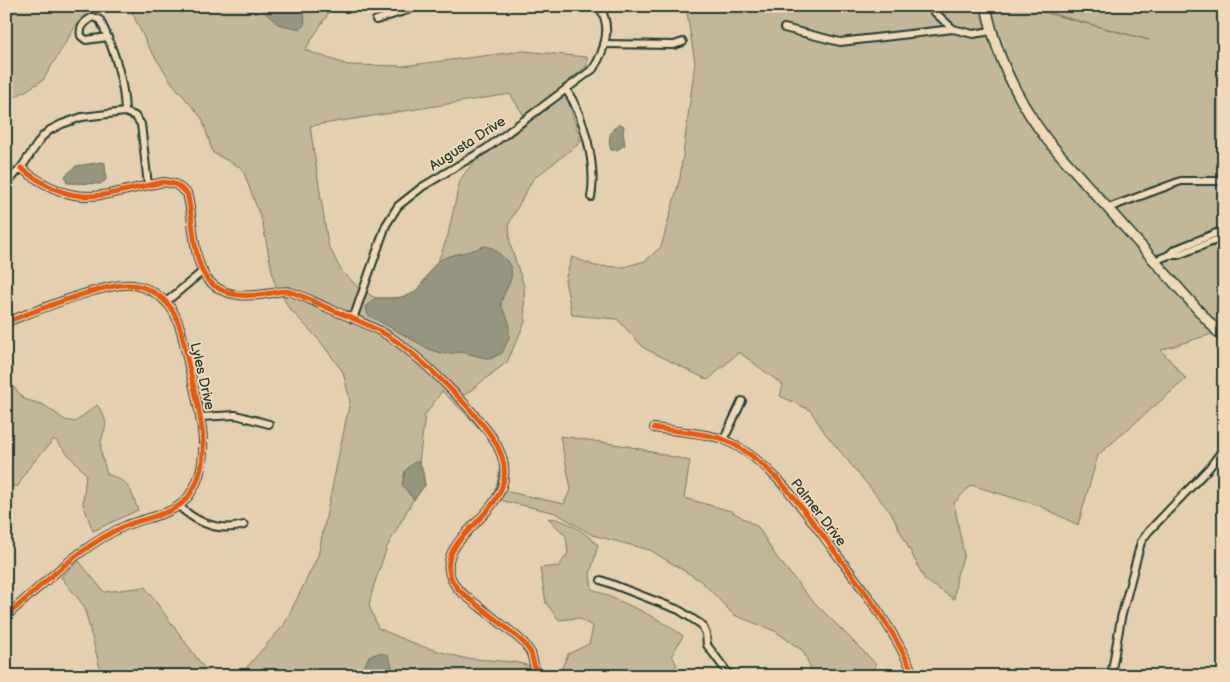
<svg xmlns="http://www.w3.org/2000/svg" width="1230" height="682" viewBox="0 0 1230 682" font-family="'Balsamiq Sans',sans-serif">
<style>
.green{fill:#c4b69b;stroke:#727a68;fill-rule:evenodd}
.water{fill:#96957f;stroke:#667261}
.lines{fill:none;stroke-linecap:round;stroke-linejoin:round}
.street-casing{stroke:#1f3d34;stroke-width:10}
.secondary-casing{stroke:#1f3d34;stroke-width:12}
.street{stroke:#f1d8b8;stroke-width:6}
.secondary{stroke:#f1d8b8;stroke-width:9}
.cycleway-casing{stroke:#f1d8b8;stroke-width:8}
.cycleway{stroke:#e8590c;stroke-width:5}
.labels{text-anchor:middle;stroke-width:4;stroke-linejoin:round;paint-order:stroke}
.street-label{font-size:14px;fill:#1f3d34;stroke:#f1d8b8}
</style>
<rect width="100%" height="100%" fill="#e4cfb0"/>
<filter id="ink" filterUnits="userSpaceOnUse"><feTurbulence type="fractalNoise" baseFrequency=".02" numOctaves="2"/><feDisplacementMap in="SourceGraphic" scale="10" xChannelSelector="R" yChannelSelector="G"/><feConvolveMatrix kernelMatrix="1 2 1 2 8 2 1 2 1" color-interpolation-filters="sRGB"/></filter>
<g filter="url(#ink)">
<g class="green">
<polygon points="6,6 91,6 75,27 43,80 6,103"/>
<path d="M129,6H333L305,50L348,65L403,66L523,51L587,57V66L563,85L581,142L533,179L509,223L510,244L524,286L525,322L507,362L462,397L496,434L507,462L504,491L564,504L571,488L560,436L627,446L690,461L684,498L731,511L758,527L775,555L809,597L876,664L873,676H814L803,651L775,631L734,615L701,581L650,550L592,535L556,513L504,501L493,495C497,485 501,472 499,461C493,437 459,408 442,391L425,415L419,462L422,468L425,485L413,500L387,547L373,588L369,605L378,628L417,645L463,658L514,662L542,669L541,676H239L284,625L318,556L350,401L343,372L320,341L289,308L274,281L262,221L242,168L213,153L202,118L172,83L148,46ZM510,94L529,123L472,164L460,180L448,235L438,262L415,292L408,296L397,298H375L358,287L341,270L328,245L310,126Z"/>
<polygon points="686,6 1020,6 1149,40 1049,13 1046,6 1224,6 1224,330 1161,350 1186,379 1098,455 1078,525 1040,506 971,485 954,503 964,555 957,575 954,599 925,580 891,513 825,433 810,410 780,396 783,385 739,352 708,380 644,348 617,319 572,315 565,280 572,257 595,266 624,267 645,261 661,247 680,178 695,63"/>
<path d="M6,354L12,365V385L24,399L44,405L65,420L75,422L97,405C115,429 99,429 101,451C102,458 105,467 107,474C130,482 130,488 138,510L93,531L83,504L86,474L54,439L27,470L18,486L6,487Z"/>
<path d="M548,518C567,519 584,532 598,545L590,574L592,589C623,603 656,615 683,636L672,655L677,666L661,676H567L561,670L568,654L589,644L593,627L579,618L559,620L546,603L540,568L559,566L568,553L566,536Z"/>
<polygon points="79,561 104,592 145,587 210,676 102,676 84,606 61,577"/>
</g>
<g class="water">
<path d="M262,6H302C304,14 308,24 300,29L278,24L262,10Z"/>
<path d="M620,124L624,126L623,132L625,145L617,150H611C607,140 610,128 620,124Z"/>
<polygon points="102,162 105,163 106,180 100,184 67,183 65,176 76,166"/>
<path d="M484,246C492,246 495,250 501,255C524,274 503,287 501,305L509,322V338L502,353L490,359L461,352L444,354L431,350L368,315L366,307L375,298C392,298 411,300 422,285C428,277 431,266 440,260C452,253 470,253 484,246Z"/>
<polygon points="414,462 419,462 422,468 425,485 414,500 402,485 405,471"/>
<polygon points="379,653 388,655 393,669 397,671 430,669 445,676 424,673 386,675 374,670 364,676 354,676 355,672 365,665 369,656"/>
</g>
<g class="lines">
<defs>
<g id="street">
<polyline points="928,6 953,29"/>
<polyline points="376,20 420,6"/>
<polyline points="784,28 840,42 953,29 973,34 991,31"/>
<path d="M108,37L86,40L81,36C79,27 85,21 93,17L100,20C114,49 124,80 125,112"/>
<polyline points="604,44 674,45 683,42"/>
<path d="M566,89C584,116 597,165 591,197"/>
<path d="M21,168C78,212 100,194 164,182L175,184L187,193C194,217 192,262 208,280C226,299 249,297 272,293C277,292 285,290 290,292C303,295 316,303 328,308C348,317 372,325 390,337C420,356 472,408 492,437C544,513 415,533 457,588C463,595 473,601 480,607C495,619 510,630 524,643L531,653L537,676"/>
<polyline points="6,184 21,168 42,137 50,130 62,124 82,117 125,112 135,116 141,124 148,185"/>
<polyline points="1108,208 1181,181 1224,181"/>
<polyline points="1169,255 1174,250 1224,230"/>
<polyline points="1154,261 1169,255 1178,255 1224,237"/>
<polyline points="166,302 203,271"/>
<path d="M353,319L386,225L398,206L422,187L487,148L593,69C605,51 613,24 598,6"/>
<path d="M6,322C34,312 107,281 133,285C148,287 162,296 171,308C181,323 184,344 188,362C197,404 217,459 188,497C174,515 147,517 127,525C81,545 44,584 6,616"/>
<polyline points="200,417 236,415 269,424"/>
<path d="M654,428C673,431 709,433 725,440C773,462 802,508 832,548C863,589 894,628 914,676"/>
<polyline points="724,439 742,401"/>
<path d="M179,506C198,524 219,532 244,525"/>
<polyline points="601,580 679,610 702,625 706,634 707,645 730,676"/>
<polyline points="1111,676 1121,618 1141,542 1148,532 1209,468 1224,448"/>
</g>
<path id="secondary" d="M986,6C996,57 1017,100 1048,141L1224,339"/>
</defs>
<use href="#street" class="street-casing"/>
<use href="#secondary" class="secondary-casing"/>
<use href="#street" class="street"/>
<use href="#secondary" class="secondary"/>
<defs>
<g id="cycleway">
<path d="M21,168C78,212 100,194 164,182L175,184L187,193C194,217 192,262 208,280C226,299 249,297 272,293C277,292 285,290 290,292C303,295 316,303 328,308C348,317 372,325 390,337C420,356 472,408 492,437C544,513 415,533 457,588C463,595 473,601 480,607C495,619 510,630 524,643L531,653L537,676"/>
<path d="M6,322C34,312 107,281 133,285C148,287 162,296 171,308C181,323 184,344 188,362C197,404 217,459 188,497C174,515 147,517 127,525C81,545 44,584 6,616"/>
<path d="M654,428C673,431 709,433 725,440C773,462 802,508 832,548C863,589 894,628 914,676"/>
</g>
</defs>
<use href="#cycleway" class="cycleway-casing"/>
<use href="#cycleway" class="cycleway"/>
</g>
</g>
<g class="labels">
<g class="street-label">
<text transform="translate(467 143) rotate(-33)" y="5">Augusta Drive</text>
<text transform="translate(203 376) rotate(77)" y="5">Lyles Drive</text>
<text transform="translate(819 512) rotate(52)" y="5">Palmer Drive</text>
</g>
</g>
<rect width="1230" height="682" fill="none" stroke="#f1d8b8" stroke-width="25"/>
<rect x="12" y="12" width="1205" height="657" fill="none" stroke="#1f3d34" stroke-width="2" filter="url(#ink)"/>
</svg>
